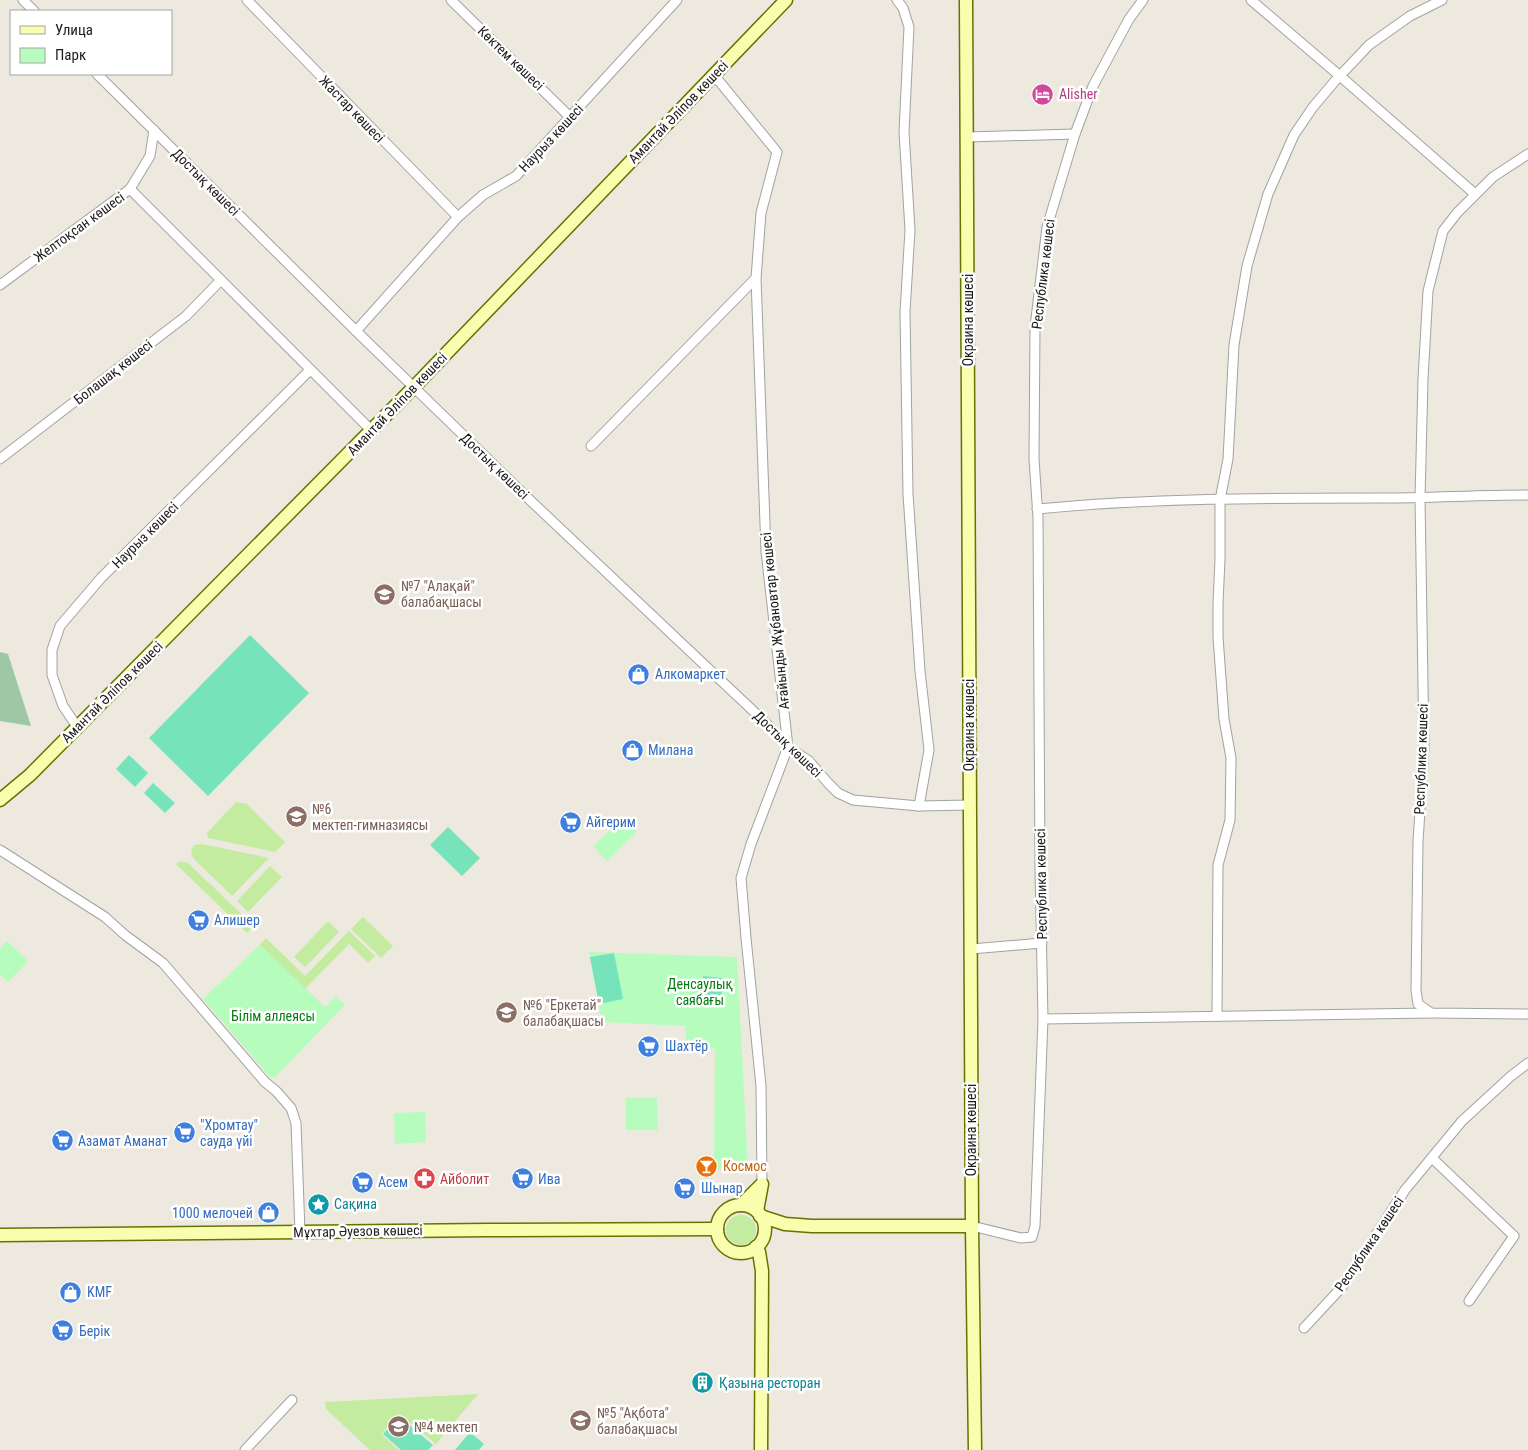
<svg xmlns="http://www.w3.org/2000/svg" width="1528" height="1450" viewBox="0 0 1528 1450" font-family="'Roboto Condensed',sans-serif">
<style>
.grass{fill:#c4eca0}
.cemetery{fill:#9ec8a5}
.park{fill:#b6fdbd}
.pitch{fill:#76e3bb}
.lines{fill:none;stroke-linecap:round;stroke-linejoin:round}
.street-casing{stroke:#a2a2a2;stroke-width:11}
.secondary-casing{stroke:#657300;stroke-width:15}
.street{stroke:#fff;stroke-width:9}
.secondary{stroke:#f8fead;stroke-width:12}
.labels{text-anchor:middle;stroke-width:5;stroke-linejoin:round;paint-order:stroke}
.street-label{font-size:14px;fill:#1b1b1b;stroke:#fff}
.hotel-label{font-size:14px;fill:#b23c85;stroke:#fff;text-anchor:start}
.education-label{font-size:14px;fill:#785e54;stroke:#fff;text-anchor:start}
.shop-label{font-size:14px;fill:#366cbe;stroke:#fff;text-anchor:start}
.park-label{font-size:14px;fill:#047d10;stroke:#fff}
.food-label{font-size:14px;fill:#c56008;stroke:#fff;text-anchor:start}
.health-label{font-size:14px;fill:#be3a42;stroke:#fff;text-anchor:start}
.culture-label{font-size:14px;fill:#0d838f;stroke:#fff;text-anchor:start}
</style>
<rect width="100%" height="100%" fill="#ede9df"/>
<g class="grass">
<polygon points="236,802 247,804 285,842 275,852 208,838 207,833"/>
<polygon points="202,844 269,858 232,896 193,858 191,850 194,845"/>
<polygon points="180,861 188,863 254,926 247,933 176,864"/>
<polygon points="270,866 282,877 248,912 237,901"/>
<polygon points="363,917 393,946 381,958 351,929"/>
<polygon points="328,921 339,932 305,967 294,957"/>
<polygon points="349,931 375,956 368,963 349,944 305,989 260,945 266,938 305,976"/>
<circle cx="741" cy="1230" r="15"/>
<polygon points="478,1394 436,1444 399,1414 381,1434 399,1450 370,1450 326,1409 325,1402"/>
</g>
<polygon class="cemetery" points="0,652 8,654 31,726 0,721"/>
<g class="park">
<polygon points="624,818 637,832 607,861 593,846"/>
<polygon points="7,941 28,961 8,982 0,974 0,949"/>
<polygon points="260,945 325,1007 336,996 345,1005 275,1077 270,1077 203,999"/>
<polygon points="589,952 737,957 748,1170 714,1170 715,1049 687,1048 685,1026 602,1022"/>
<polygon points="626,1098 657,1098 658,1130 626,1130"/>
<polygon points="425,1112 426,1142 395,1144 394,1113"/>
</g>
<g class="pitch">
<polygon points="250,635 309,693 208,796 149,738"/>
<polygon points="129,755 148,773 135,787 116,769"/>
<polygon points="153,783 175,803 165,813 144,793"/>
<polygon points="448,827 480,858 462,876 430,845"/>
<polygon points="614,953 623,999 599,1004 590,957"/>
<polygon points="703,976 723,978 721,1001 701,999"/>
<polygon points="399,1416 433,1445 428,1450 401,1450 383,1434"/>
<polygon points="470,1432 484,1444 479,1450 455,1450"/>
</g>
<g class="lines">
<defs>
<g id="street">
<polyline points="23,0 34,11"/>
<polyline points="247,0 458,217"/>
<polyline points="451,0 570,117"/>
<polyline points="897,0 903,8 909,27 904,132 910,230 905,312 908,494 920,671 929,750 919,806 970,805"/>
<polyline points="1251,0 1340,76 1475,194"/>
<polyline points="97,74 356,331 532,502 766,723 788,747 809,761 828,783 838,793 853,800 919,806"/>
<polyline points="714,75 777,152 761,213 756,278 766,551 788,747 751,844 741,878 746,938 761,1086 762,1184"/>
<polyline points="967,137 1075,134"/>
<polyline points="1528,154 1493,177 1457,213 1443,231 1428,291 1423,379 1420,498 1424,747 1418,842 1416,990 1418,1004 1431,1013 1528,1014"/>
<polyline points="130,189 371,430"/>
<polyline points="0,285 130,189 150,156 154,130"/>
<polyline points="356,331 458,217 483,195 516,176 677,0"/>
<polyline points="591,446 756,278"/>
<polyline points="0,459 186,316 221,280"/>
<path d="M1037,509C1150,498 1266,498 1381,498C1430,498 1479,495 1528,495"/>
<polyline points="78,728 63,706 52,675 52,650 60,626 101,578 310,370"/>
<polyline points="0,850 105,917 125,935 163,963 265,1082 276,1091 291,1108 296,1123 300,1232"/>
<polyline points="971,949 1042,943"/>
<polyline points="1217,1016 1218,865 1230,820 1231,758 1224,719 1218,637 1218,604 1220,559 1220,500 1228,459 1234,345 1247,266 1268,194 1294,135 1313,107 1335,81 1369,45 1410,16 1442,0"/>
<polyline points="1043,1019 1431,1013"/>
<polyline points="1432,1158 1514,1236 1469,1301"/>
<polyline points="972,1226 1021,1238 1032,1237 1035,1226 1043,1019 1040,869 1038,517 1034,459 1035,327 1047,227 1075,134 1093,86 1129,19 1143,0"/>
<polyline points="1304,1328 1342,1287 1405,1190 1462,1121 1511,1076 1528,1063"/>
<polyline points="245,1450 292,1400"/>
</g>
<g id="secondary">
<polyline points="966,0 972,1226 975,1450"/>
<polyline points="0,800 30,775 414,387 786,0"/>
<polyline points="741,1205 762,1184 757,1211"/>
<circle cx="741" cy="1229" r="24"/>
<polyline points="760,1216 785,1224 812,1226 972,1226"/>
<polyline points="0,1235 488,1230 717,1229"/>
<polyline points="756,1247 759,1252 762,1271 761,1450"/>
</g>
</defs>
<use href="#street" class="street-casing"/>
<use href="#secondary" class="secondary-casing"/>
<use href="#street" class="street"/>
<use href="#secondary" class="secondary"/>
</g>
<defs>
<symbol id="hotel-disc" viewBox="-11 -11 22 22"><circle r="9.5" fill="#d1479c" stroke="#fff"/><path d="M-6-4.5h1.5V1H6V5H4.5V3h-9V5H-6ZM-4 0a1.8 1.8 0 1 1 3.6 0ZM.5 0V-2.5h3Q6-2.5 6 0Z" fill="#fff"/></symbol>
<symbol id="school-disc" viewBox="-11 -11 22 22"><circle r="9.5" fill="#8d6e63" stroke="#fff"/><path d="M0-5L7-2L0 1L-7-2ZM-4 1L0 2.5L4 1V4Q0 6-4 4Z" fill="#fff"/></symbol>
<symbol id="shop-disc" viewBox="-11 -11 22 22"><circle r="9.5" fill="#3f7fe0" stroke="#fff"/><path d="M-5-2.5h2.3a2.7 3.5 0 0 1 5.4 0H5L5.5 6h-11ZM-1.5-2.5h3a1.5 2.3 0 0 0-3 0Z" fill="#fff"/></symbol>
<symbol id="supermarket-disc" viewBox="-11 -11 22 22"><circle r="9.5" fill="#3f7fe0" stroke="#fff"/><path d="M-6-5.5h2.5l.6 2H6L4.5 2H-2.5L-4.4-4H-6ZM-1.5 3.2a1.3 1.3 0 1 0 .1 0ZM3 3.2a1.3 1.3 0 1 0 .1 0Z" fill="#fff"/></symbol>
<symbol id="bar-disc" viewBox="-11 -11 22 22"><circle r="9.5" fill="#e8710a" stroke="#fff"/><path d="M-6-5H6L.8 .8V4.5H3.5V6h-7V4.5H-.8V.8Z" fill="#fff"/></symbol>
<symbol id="pharmacy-disc" viewBox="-11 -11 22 22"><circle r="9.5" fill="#e0444e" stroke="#fff"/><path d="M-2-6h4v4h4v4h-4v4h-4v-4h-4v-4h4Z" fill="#fff"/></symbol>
<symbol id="sight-disc" viewBox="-11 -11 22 22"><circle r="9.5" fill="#0f9aa8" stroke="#fff"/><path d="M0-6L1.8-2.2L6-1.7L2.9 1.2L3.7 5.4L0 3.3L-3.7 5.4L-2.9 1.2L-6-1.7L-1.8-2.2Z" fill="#fff"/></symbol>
<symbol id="building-disc" viewBox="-11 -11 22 22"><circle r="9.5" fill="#0f9aa8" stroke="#fff"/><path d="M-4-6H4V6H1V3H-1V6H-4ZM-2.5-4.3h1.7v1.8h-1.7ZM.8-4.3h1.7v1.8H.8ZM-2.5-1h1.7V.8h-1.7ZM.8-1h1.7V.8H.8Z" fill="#fff"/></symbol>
</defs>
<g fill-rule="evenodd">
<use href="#hotel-disc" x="1030" y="82" width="25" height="25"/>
<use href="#school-disc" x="372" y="582" width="25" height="25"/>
<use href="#shop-disc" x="626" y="662" width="25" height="25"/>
<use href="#shop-disc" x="620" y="738" width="25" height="25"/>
<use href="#school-disc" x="284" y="804" width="25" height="25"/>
<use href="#supermarket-disc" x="558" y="810" width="25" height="25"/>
<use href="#supermarket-disc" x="186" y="908" width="25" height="25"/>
<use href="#school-disc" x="494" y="1000" width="25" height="25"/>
<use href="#supermarket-disc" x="636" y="1034" width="25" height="25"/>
<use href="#supermarket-disc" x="172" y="1120" width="25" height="25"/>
<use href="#supermarket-disc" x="50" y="1128" width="25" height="25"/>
<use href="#bar-disc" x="694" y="1154" width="25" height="25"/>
<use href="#pharmacy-disc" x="412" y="1166" width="25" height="25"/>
<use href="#supermarket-disc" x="510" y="1166" width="25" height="25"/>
<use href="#supermarket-disc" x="350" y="1170" width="25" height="25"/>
<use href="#supermarket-disc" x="672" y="1176" width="25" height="25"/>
<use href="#sight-disc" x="306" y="1192" width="25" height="25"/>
<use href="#shop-disc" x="256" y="1200" width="25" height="25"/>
<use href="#shop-disc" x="58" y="1280" width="25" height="25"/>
<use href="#supermarket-disc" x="50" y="1318" width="25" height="25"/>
<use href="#building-disc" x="690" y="1370" width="25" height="25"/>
<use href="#school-disc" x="568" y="1408" width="25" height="25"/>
<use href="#school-disc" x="386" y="1414" width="25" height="25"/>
</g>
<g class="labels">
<g class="street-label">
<text transform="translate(511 58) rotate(44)" y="5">Көктем көшесі</text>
<text transform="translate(352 109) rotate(46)" y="5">Жастар көшесі</text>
<text transform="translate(678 112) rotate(-46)" y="5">Амантай Әліпов көшесі</text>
<text transform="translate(551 138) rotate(-47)" y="5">Наурыз көшесі</text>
<text transform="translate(206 182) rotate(45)" y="5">Достық көшесі</text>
<text transform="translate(79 227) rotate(-36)" y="5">Желтоқсан көшесі</text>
<text transform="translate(1043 274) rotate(-83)" y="5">Республика көшесі</text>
<text transform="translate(968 320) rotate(-90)" y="5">Окраина көшесі</text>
<text transform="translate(113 372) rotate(-38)" y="5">Болашақ көшесі</text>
<text transform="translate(397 404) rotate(-46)" y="5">Амантай Әліпов көшесі</text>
<text transform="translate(495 466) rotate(44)" y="5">Достық көшесі</text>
<text transform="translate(145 535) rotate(-45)" y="5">Наурыз көшесі</text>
<text transform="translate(775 621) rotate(-96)" y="5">Ағайынды Жұбановтар көшесі</text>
<text transform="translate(112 692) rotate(-45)" y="5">Амантай Әліпов көшесі</text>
<text transform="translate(969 725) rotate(-90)" y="5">Окраина көшесі</text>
<text transform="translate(788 744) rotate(44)" y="5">Достық көшесі</text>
<text transform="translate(1421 759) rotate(-88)" y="5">Республика көшесі</text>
<text transform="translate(1041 884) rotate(-91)" y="5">Республика көшесі</text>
<text transform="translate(971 1130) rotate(-90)" y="5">Окраина көшесі</text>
<text transform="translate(358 1231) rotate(-1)" y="5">Мұхтар Әуезов көшесі</text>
<text transform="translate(1369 1244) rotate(-56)" y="5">Республика көшесі</text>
</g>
<g class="hotel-label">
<text x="1059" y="99">Alisher</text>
</g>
<g class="education-label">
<text x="401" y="591">№7 "Алақай"<tspan x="401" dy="16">балабақшасы</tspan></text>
<text x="312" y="814">№6<tspan x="312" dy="16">мектеп-гимназиясы</tspan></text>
<text x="523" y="1010">№6 "Еркетай"<tspan x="523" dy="16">балабақшасы</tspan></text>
<text x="597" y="1418">№5 "Ақбота"<tspan x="597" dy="16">балабақшасы</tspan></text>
<text x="414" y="1432">№4 мектеп</text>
</g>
<g class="shop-label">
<text x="655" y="679">Алкомаркет</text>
<text x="648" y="755">Милана</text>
<text x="586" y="827">Айгерим</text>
<text x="214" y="925">Алишер</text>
<text x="665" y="1051">Шахтёр</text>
<text x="200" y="1130">"Хромтау"<tspan x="200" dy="16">сауда үйі</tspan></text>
<text x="78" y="1146">Азамат Аманат</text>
<text x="538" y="1184">Ива</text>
<text x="378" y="1187">Асем</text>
<text x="701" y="1193">Шынар</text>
<text x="253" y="1218" text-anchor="end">1000 мелочей</text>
<text x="87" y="1297">KMF</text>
<text x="79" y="1336">Берік</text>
</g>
<g class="park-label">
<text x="700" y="989">Денсаулық<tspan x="700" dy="16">саябағы</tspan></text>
<text x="273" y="1021">Білім аллеясы</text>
</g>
<g class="food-label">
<text x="723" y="1171">Космос</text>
</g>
<g class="health-label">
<text x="440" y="1184">Айболит</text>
</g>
<g class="culture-label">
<text x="334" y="1209">Сақина</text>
<text x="719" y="1388">Қазына ресторан</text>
</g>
</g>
<rect x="10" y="10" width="162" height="65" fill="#ffffff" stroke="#a4a4a4"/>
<rect x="20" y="26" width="25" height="8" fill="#f8fead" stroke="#a4a4a4"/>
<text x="55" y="35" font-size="15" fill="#1b1b1b">Улица</text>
<rect x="20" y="48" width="25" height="15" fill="#b6fdbd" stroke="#a4a4a4"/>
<text x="55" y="60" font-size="15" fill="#1b1b1b">Парк</text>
</svg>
